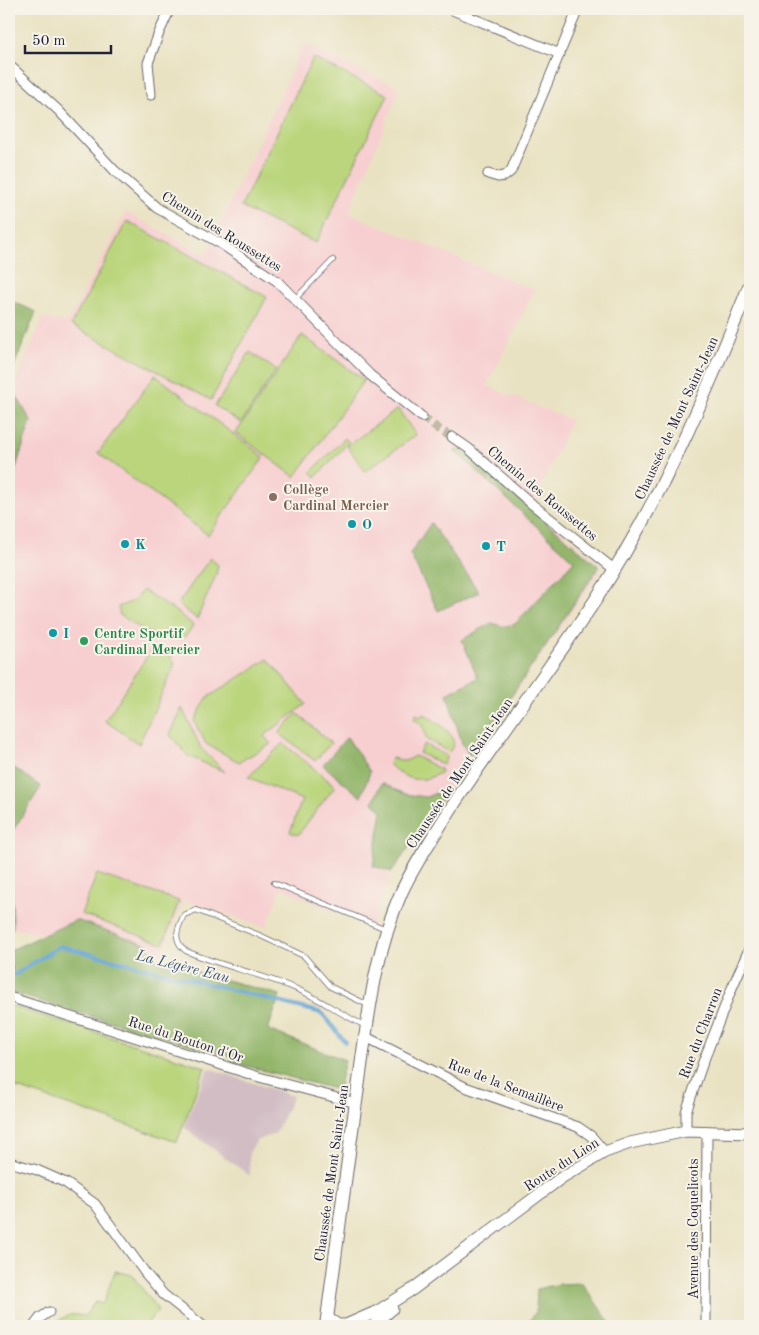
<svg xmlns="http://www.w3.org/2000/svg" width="759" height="1335" viewBox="0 0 759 1335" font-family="'Old Standard TT',serif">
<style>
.built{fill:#f7cfd0}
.industrial{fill:#d2bdc5}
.green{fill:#bad57b;stroke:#6e7c5b}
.forest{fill:#93b66b;stroke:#5a6c53}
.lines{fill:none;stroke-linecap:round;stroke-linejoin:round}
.stream{stroke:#5fa2d3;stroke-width:4}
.minor-tunnel{stroke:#c1bca7;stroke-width:9;stroke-dasharray:9 4.5;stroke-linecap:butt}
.service-casing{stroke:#68656a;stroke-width:6}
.minor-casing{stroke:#68656a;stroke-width:11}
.tertiary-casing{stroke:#68656a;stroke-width:13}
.secondary-casing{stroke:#68656a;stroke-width:14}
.service{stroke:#fff;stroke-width:4.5}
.minor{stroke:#fff;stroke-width:9}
.tertiary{stroke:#fff;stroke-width:11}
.secondary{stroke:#fff;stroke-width:12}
.education-dot{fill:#8d6e63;stroke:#f7f3e8;stroke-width:2}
.culture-dot{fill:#0f9aa8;stroke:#f7f3e8;stroke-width:2}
.leisure-dot{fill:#2e9e5b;stroke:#f7f3e8;stroke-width:2}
.labels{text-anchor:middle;stroke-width:4;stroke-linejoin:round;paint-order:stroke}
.street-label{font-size:14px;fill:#22223b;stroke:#f7f3e8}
.education-label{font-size:14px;font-weight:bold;fill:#785e54;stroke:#f7f3e8;text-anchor:start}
.culture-label{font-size:14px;font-weight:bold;fill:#0d838f;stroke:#f7f3e8;text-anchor:start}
.leisure-label{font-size:14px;font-weight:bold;fill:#27864d;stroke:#f7f3e8;text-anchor:start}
.water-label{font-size:15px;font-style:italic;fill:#3a5578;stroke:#f7f3e8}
</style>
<rect width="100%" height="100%" fill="#f7f3e8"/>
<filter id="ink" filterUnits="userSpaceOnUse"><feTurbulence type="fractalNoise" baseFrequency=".02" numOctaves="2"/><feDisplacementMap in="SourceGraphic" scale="10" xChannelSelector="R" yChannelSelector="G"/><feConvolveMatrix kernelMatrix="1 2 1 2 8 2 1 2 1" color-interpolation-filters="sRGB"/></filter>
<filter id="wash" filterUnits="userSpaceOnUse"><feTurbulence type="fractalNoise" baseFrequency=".0096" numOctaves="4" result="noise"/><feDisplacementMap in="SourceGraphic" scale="20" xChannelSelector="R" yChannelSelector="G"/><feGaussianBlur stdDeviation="1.12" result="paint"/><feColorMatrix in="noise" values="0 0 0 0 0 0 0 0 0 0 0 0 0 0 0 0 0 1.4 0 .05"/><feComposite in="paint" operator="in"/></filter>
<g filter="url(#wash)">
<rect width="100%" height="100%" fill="#e9e2c2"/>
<polygon class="built" points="304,44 400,88 349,213 534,290 487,386 571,420 533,505 602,568 391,872 371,927 281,888 266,927 183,900 160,960 13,928 10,835 40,787 9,764 9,489 31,421 13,390 43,318 68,322 126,212 206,255"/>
<polygon class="industrial" points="208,1068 293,1096 275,1134 257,1140 249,1153 250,1176 184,1127"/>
<g class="green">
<polygon points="313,58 388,95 316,243 241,207"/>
<polygon points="127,221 267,297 211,400 71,325"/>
<polygon points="302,335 364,380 295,477 236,433"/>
<polygon points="250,352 276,370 241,423 215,406"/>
<polygon points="155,375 264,457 208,535 98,453"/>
<polygon points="398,409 416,435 365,471 347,446"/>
<polygon points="345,438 349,442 316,477 311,472"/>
<polygon points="210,558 218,565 216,575 197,619 178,604"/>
<path d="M143,590L174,610L193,625C190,631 186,638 179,639C161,643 134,625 120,615L118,607L131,602Z"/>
<polygon points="153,647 170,654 175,664 139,744 105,721"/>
<polygon points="268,659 306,704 264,736 271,744 239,762 206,744 194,721 207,698"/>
<polygon points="182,708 201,748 225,772 188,756 170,735"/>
<polygon points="297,713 331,743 315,761 279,733"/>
<path d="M417,714L419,717L425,714C436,723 464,736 449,752L426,739C424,729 424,725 414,719L415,715Z"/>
<polygon points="283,743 335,786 298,835 290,832 302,800 248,777"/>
<polygon points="424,744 447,756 443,765 419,753"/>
<path d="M415,756L440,769L441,772C421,785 404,780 389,764L392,758L405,761Z"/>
<polygon points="97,874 179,901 163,944 81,914"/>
<polygon points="9,1005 205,1067 177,1142 9,1085"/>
<path d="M115,1271L132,1275L158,1310L145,1326H53C66,1315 68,1313 85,1316L95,1302L103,1304Z"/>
</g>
<g class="forest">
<polygon points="9,300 36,312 9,378"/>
<polygon points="9,386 13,390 31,421 9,489"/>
<polygon points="454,450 463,450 599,567 470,757 462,743 447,694 478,678 462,640 491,623 506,627 515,624 574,561"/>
<polygon points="431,523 479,592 438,611 410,554"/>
<polygon points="347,737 370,772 361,797 323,765"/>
<polygon points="9,764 41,787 10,835 13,928 9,929"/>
<polygon points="382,783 405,794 426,797 449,788 392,872 373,866 382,811 373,802"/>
<polygon points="76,920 146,944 158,961 280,995 268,1030 345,1060 338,1090 231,1062 232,1057 9,992 9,951"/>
<polygon points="582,1283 610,1323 610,1326 525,1326 536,1312 537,1289 560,1284"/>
</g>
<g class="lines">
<polyline class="stream" points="9,974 16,974 60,946 322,1013 345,1042"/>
</g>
</g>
<g filter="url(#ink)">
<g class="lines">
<polyline class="minor-tunnel" points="422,417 438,429 452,437"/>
<defs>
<g id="service">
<polyline points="295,299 333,260"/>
<polyline points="274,883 386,929"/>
<polyline points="9,971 10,966"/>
<path d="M366,1026C343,1016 322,1000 299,990C263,974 223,967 186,951C172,940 177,929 184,915L196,910L259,935L304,956L331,987L368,1005"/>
</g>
<g id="minor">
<polyline points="450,9 560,54"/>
<polyline points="9,65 58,110 115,171 157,208 218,242 277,281 370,375 422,417"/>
<polyline points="151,95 148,63 159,33 170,9"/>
<polyline points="488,174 498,177 505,176 511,171 578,9"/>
<polyline points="452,437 468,448 533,505 615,570"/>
<polyline points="9,997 259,1077 356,1103"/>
<polyline points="366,1037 465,1087 578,1127 591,1136 605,1152"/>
<polyline points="686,1131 686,1112 702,1065 732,988 750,947"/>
<polyline points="9,1162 37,1170 66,1183 95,1204 146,1274 163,1294 203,1326"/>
<polyline points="34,1326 40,1318 49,1312"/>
<polyline points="706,1326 707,1131"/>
</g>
<g id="tertiary">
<polyline points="327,1318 338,1325 346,1325 378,1311 413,1289 561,1178 605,1152 630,1143 686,1131 750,1133"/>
<polyline points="373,1326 392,1309"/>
</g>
<path id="secondary" d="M326,1326C337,1245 347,1163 359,1081C368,1017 375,950 402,891C416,861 435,834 452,807C498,736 550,669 596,599C662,498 706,395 750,284"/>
</defs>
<use href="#service" class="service-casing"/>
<use href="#minor" class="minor-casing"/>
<use href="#tertiary" class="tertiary-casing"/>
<use href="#secondary" class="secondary-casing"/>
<use href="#service" class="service"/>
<use href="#minor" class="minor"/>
<use href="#tertiary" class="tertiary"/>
<use href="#secondary" class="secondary"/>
</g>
</g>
<circle class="education-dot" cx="273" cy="497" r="5"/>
<g class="culture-dot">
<circle cx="352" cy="524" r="5"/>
<circle cx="125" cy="544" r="5"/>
<circle cx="486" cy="546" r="5"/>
<circle cx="53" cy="633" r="5"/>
</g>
<circle class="leisure-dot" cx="84" cy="641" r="5"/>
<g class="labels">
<g class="street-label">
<text transform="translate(222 231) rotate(32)" y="5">Chemin des Roussettes</text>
<text transform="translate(676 418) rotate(-65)" y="5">Chaussée de Mont Saint-Jean</text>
<text transform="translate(543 493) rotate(40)" y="5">Chemin des Roussettes</text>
<text transform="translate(459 773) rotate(-56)" y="5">Chaussée de Mont Saint-Jean</text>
<text transform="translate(700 1033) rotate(-69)" y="5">Rue du Charron</text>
<text transform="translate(186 1039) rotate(18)" y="5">Rue du Bouton d'Or</text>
<text transform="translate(506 1085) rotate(21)" y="5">Rue de la Semaillère</text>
<text transform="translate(561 1164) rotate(-33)" y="5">Route du Lion</text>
<text transform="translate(331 1173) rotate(-82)" y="5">Chaussée de Mont Saint-Jean</text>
<text transform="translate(693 1229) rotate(-90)" y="5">Avenue des Coquelicots</text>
</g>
<g class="education-label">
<text x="283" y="494">Collège<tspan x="283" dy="16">Cardinal Mercier</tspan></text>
</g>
<g class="culture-label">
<text x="362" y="529">O</text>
<text x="135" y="549">K</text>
<text x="496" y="551">T</text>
<text x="63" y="638">I</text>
</g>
<g class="leisure-label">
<text x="94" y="638">Centre Sportif<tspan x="94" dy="16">Cardinal Mercier</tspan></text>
</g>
<g class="water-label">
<text transform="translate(183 966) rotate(14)" y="5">La Légère Eau</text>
</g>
</g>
<rect width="759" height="1335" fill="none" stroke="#f7f3e8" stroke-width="30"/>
<path d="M25 45v8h86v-8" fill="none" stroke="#22223b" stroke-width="2.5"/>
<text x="32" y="45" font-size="15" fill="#22223b" stroke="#f7f3e8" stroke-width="4" paint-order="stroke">50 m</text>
</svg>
